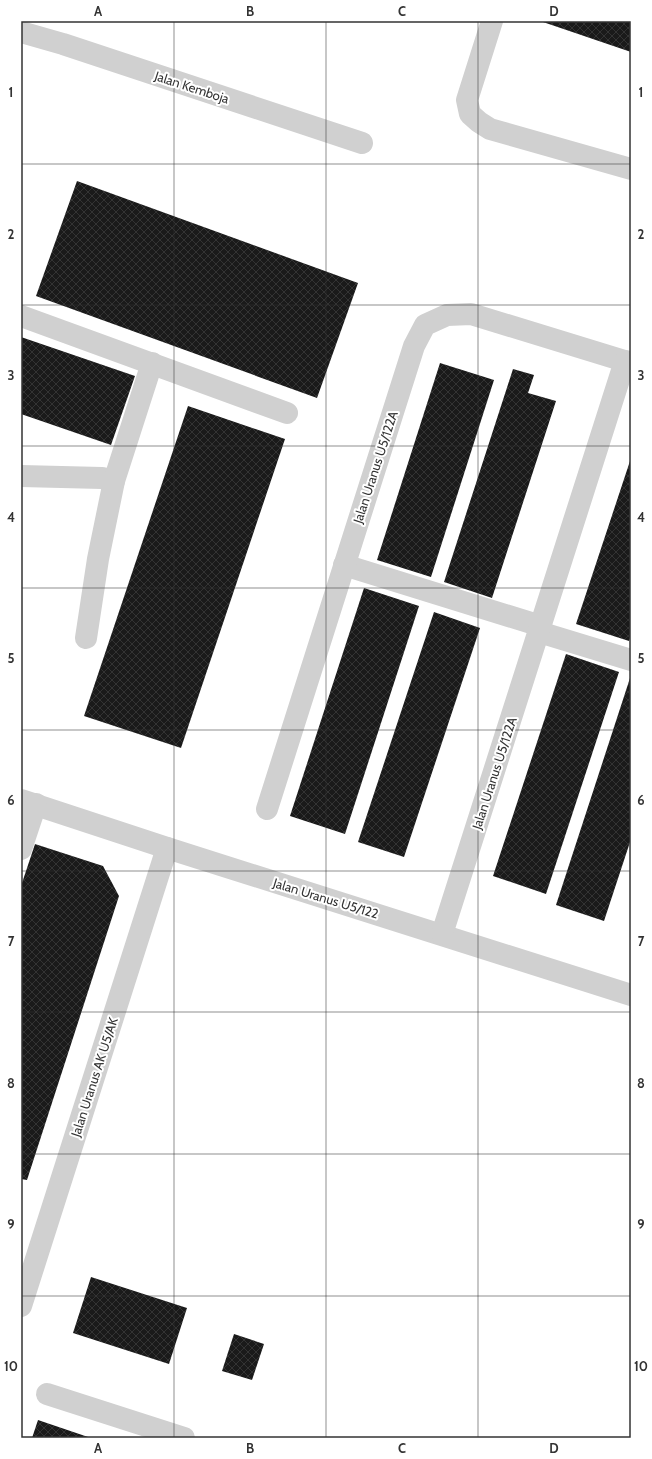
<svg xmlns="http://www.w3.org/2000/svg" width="652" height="1459" viewBox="0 0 652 1459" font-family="Cabin,sans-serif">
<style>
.building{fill:url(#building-cross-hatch)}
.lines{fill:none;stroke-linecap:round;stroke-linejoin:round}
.minor{stroke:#d0d0d0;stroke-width:22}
.grid{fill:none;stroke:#333;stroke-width:1;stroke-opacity:0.55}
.labels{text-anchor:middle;stroke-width:4;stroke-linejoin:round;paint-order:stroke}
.street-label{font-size:13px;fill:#333;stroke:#fff}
.neatline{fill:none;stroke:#333;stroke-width:1.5}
.grid-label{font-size:13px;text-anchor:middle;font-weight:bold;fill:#333}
</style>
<defs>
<pattern id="building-cross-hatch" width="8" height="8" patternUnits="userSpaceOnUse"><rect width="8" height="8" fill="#1a1a1a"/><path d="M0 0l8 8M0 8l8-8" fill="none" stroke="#333"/></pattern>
</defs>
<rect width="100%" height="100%" fill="#fff"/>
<g class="building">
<polygon points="540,21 631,21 631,52"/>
<polygon points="77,181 358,283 317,398 36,296"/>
<polygon points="21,337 135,376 111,445 21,414"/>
<polygon points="440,363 494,380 431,577 377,560"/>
<polygon points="513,369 534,375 528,393 556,401 492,598 444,582"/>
<polygon points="188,406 285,439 181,748 84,716"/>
<polygon points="631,458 631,635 629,641 576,624"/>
<polygon points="364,588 419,606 345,834 290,816"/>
<polygon points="434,612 480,628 404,857 358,842"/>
<polygon points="566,654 619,672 546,894 493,876"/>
<polygon points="631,675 631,839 604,921 556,905"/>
<polygon points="35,844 103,866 119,896 27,1180 21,1179 21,886"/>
<polygon points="91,1277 187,1308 169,1364 73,1333"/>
<polygon points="234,1334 264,1344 252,1380 222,1371"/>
<polygon points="38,1420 91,1438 32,1438"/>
</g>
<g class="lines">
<g class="minor">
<polyline points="492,21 467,100 470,114 479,122 490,129 631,169"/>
<polyline points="21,32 63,44 362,143"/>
<polyline points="21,316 287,413"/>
<polyline points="21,476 102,478 114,481"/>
<polyline points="344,565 541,626"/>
<polyline points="539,632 631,660"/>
<polyline points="86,638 98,559 114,481 152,363"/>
<polyline points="21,800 167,848 631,995"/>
<polyline points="267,809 414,346 425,325 447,315 471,314 631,363"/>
<polyline points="21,849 36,804"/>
<polyline points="442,934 625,361"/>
<polyline points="21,1306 167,848"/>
<polyline points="47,1394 184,1438"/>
</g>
</g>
<path class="grid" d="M174,21V1438M326,21V1438M478,21V1438M21,164H631M21,305H631M21,446H631M21,588H631M21,730H631M21,871H631M21,1012H631M21,1154H631M21,1296H631"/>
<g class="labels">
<g class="street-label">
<text transform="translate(192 87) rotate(18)" y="5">Jalan Kemboja</text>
<text transform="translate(375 467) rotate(-72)" y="5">Jalan Uranus U5/122A</text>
<text transform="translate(494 773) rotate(-72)" y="5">Jalan Uranus U5/122A</text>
<text transform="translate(326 898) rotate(17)" y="5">Jalan Uranus U5/122</text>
<text transform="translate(94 1077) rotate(-72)" y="5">Jalan Uranus AK U5/AK</text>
</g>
</g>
<rect width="652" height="1459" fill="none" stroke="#ffffff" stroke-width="44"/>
<rect x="22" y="22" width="608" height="1415" class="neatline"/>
<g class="grid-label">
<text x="98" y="16">A</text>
<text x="250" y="16">B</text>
<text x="402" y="16">C</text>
<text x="554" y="16">D</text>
<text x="11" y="97">1</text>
<text x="641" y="97">1</text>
<text x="11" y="239">2</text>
<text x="641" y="239">2</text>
<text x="11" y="380">3</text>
<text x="641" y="380">3</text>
<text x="11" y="522">4</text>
<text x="641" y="522">4</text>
<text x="11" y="663">5</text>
<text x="641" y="663">5</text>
<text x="11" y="805">6</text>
<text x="641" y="805">6</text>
<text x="11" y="946">7</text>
<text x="641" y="946">7</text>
<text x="11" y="1088">8</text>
<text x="641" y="1088">8</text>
<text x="11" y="1229">9</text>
<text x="641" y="1229">9</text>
<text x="11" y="1371">10</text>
<text x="641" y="1371">10</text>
<text x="98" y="1453">A</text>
<text x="250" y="1453">B</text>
<text x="402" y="1453">C</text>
<text x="554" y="1453">D</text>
</g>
</svg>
